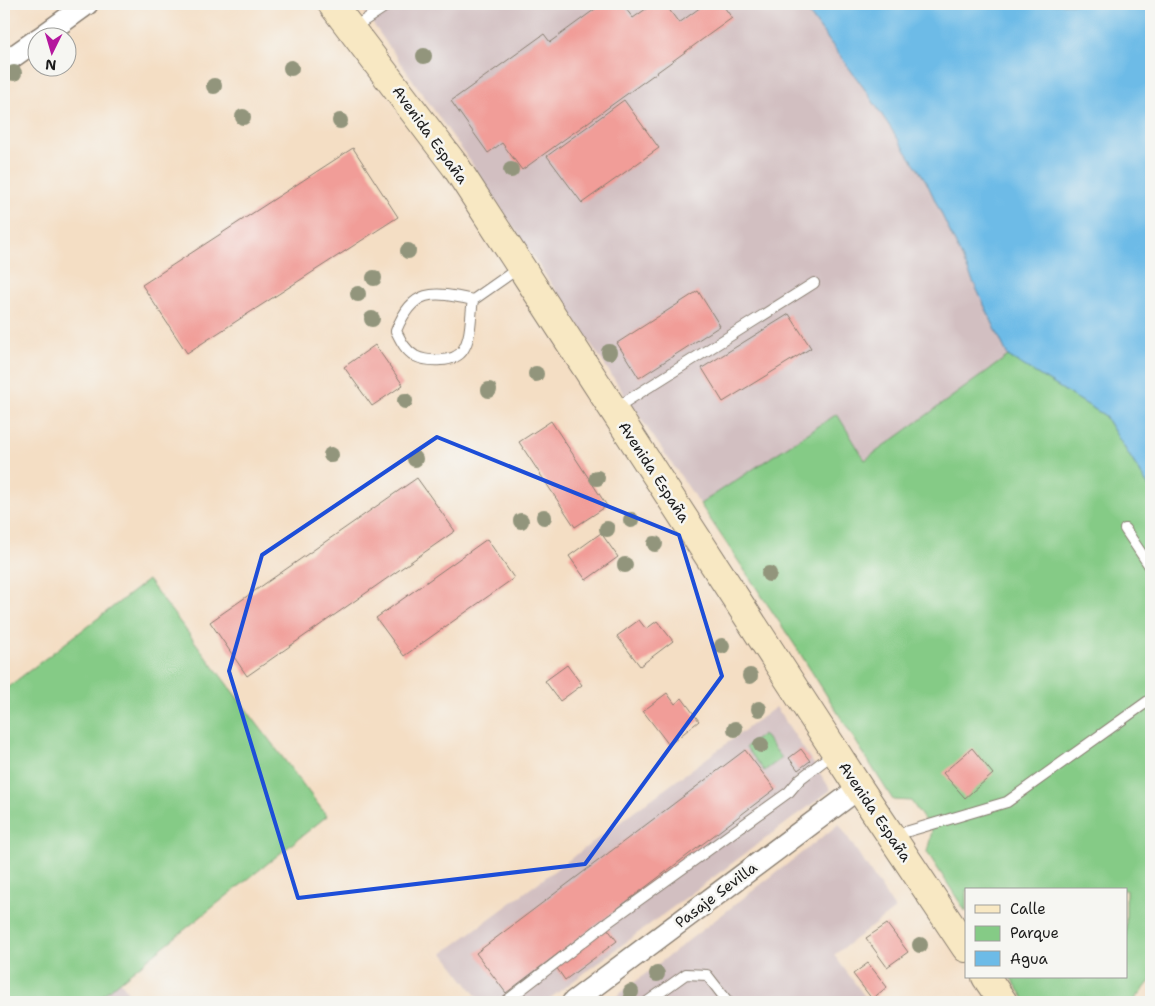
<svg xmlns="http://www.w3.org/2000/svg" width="1155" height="1006" viewBox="0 0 1155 1006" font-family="'Shantell Sans',sans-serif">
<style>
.industrial{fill:#d2bfc1}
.green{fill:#85cb86;stroke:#507451}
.water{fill:#6dbbe7;stroke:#446c82}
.building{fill:#f19d98}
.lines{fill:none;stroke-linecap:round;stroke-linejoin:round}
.lane-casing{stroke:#887d70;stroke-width:12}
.street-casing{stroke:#887d70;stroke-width:24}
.secondary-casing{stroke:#887d70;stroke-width:30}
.lane{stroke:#fff;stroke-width:10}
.street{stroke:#fff;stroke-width:21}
.secondary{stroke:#f8e8c3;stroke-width:28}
.tree{fill:#92957c}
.marked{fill:none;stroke:#1d4ed8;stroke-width:4;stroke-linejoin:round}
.labels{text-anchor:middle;stroke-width:5;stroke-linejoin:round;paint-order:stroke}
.street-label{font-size:15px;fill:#1c1c1c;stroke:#f6f6f2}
</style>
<rect width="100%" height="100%" fill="#f6f6f2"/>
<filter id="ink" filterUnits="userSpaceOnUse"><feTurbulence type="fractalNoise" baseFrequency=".02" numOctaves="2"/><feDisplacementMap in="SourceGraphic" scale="10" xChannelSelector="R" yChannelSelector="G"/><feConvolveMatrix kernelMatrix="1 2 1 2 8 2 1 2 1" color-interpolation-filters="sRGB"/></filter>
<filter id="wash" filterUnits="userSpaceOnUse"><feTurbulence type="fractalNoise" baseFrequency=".0096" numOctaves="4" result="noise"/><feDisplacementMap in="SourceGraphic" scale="20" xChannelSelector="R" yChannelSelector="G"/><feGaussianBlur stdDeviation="1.12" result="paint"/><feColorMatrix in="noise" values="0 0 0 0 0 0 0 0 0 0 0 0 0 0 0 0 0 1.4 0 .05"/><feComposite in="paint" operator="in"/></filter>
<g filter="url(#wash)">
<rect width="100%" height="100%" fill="#f4dec4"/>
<g class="industrial">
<polygon points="359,4 802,4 866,91 926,181 1008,356 865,460 837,414 700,504 628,400 470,161"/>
<polygon points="776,707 831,790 545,1002 481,1002 443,953"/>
<polygon points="839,824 895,909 834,955 869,1002 609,1002"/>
<polygon points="120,981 135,1002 94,1002"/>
</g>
<g class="green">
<polygon points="1008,356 1104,415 1151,490 1151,980 1133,1002 1027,1002 1010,977 1126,977 1126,890 966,890 966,912 927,852 932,831 911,801 893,800 796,647 700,504 837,414 865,460"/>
<polygon points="148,580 327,816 94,1002 4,1002 4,690"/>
<polygon points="763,734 782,758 764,771 746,747"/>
</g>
<polygon class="water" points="802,4 1151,4 1151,490 1104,415 1008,356 926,181 866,91"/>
<g id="blocks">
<g class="building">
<polygon points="602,4 622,4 633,18 653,4 665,4 679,23 705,4 722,4 732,18 522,170 502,143 488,153 451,101 544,34 550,42"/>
<polygon points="624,100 659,148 582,203 547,156"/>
<polygon points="353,148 398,217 187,353 142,285"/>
<polygon points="698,291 720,326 639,378 617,343"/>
<polygon points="789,314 811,348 723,402 702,368"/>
<polygon points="375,345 403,385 372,406 344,367"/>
<polygon points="551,421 607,506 575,527 519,442"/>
<polygon points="417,478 455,531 247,676 210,622"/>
<polygon points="601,533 618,557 586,580 569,556"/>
<polygon points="487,539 514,578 404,656 376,618"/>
<polygon points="639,620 646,629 657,621 673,641 640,666 617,636"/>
<polygon points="567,665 582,685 560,701 545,681"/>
<polygon points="667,693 675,704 682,698 699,721 669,745 643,711"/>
<polygon points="972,748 993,774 965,798 943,773"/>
<polygon points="801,749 810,761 798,770 789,758"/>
<polygon points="745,750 775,789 506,993 476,953"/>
<polygon points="887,924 908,952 887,967 866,938"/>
<polygon points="607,928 617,941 565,980 556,967"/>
<polygon points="868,963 887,987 872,999 853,974"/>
</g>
</g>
</g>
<g filter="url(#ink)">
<use href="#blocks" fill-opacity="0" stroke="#887d70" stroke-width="1"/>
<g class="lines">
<defs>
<g id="lane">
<polyline points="353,28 389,4"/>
<path d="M473,300C470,316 472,336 463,350C455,363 427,362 415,356C405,350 401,341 396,331C413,288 432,291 473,300L520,267"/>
<polyline points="614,409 814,283"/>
<polyline points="1125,529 1151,568"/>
<polyline points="892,836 1007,802 1151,699"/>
<polyline points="505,1002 607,923 789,792 800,779 834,753"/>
<polyline points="647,1002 686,974 707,975 728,1002"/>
</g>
<g id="street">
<polyline points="40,38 87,4"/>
<polyline points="4,63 38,39"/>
<polyline points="573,1002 859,788"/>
</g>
<g id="secondary">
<polyline points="332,4 456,167 859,788 966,948"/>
<polyline points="986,977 1003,1002"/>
</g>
</defs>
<use href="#lane" class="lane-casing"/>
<use href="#street" class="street-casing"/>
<use href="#secondary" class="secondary-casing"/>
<use href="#lane" class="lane"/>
<use href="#street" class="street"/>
<use href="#secondary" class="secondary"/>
</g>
<g class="tree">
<circle cx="424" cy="56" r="8"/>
<circle cx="291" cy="68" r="8"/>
<circle cx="14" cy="73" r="8"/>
<circle cx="214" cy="86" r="8"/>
<circle cx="243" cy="117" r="8"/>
<circle cx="340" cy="121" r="8"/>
<circle cx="511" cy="170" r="8"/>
<circle cx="408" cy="251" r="8"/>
<circle cx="374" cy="278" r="8"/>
<circle cx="358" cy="294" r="8"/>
<circle cx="372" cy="319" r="8"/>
<circle cx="609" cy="352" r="8"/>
<circle cx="536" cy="374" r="8"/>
<circle cx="489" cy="390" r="8"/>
<circle cx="405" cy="401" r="8"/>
<circle cx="331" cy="455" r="8"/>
<circle cx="415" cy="459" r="8"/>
<circle cx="597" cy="478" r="8"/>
<circle cx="544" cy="517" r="8"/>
<circle cx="631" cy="520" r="8"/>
<circle cx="521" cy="521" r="8"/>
<circle cx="607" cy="529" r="8"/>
<circle cx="655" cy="544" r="8"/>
<circle cx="625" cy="565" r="8"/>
<circle cx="769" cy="574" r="8"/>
<circle cx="722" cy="646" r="8"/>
<circle cx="750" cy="676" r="8"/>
<circle cx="759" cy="709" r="8"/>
<circle cx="735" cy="729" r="8"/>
<circle cx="761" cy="745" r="8"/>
<circle cx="920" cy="945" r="8"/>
<circle cx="657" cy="974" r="8"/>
<circle cx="631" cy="992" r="8"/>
</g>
</g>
<path class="marked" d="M437,437L679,535L722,676L585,864L298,898L229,671L262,555Z"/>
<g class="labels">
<g class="street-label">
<text transform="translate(430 135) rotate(54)" y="5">Avenida España</text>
<text transform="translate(654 472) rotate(57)" y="5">Avenida España</text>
<text transform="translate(875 812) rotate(56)" y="5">Avenida España</text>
<text transform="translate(716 895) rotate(-37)" y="5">Pasaje Sevilla</text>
</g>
</g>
<rect width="1155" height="1006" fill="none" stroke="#f6f6f2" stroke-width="20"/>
<rect x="965" y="888" width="162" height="90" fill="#f6f6f2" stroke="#9f9f9c"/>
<rect x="975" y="905" width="25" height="8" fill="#f8e8c3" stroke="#9f9f9c"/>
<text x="1010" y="914" font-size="15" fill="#1c1c1c">Calle</text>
<rect x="975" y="926" width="25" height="15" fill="#85cb86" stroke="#9f9f9c"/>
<text x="1010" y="938" font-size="15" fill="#1c1c1c">Parque</text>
<rect x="975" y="951" width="25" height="15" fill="#6dbbe7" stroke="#9f9f9c"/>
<text x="1010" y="964" font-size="15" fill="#1c1c1c">Agua</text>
<g transform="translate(52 52) rotate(185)"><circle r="24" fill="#f6f6f2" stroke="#9f9f9c"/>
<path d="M0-4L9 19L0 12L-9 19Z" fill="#b5179e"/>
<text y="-8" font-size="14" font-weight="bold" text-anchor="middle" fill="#1c1c1c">N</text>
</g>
</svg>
